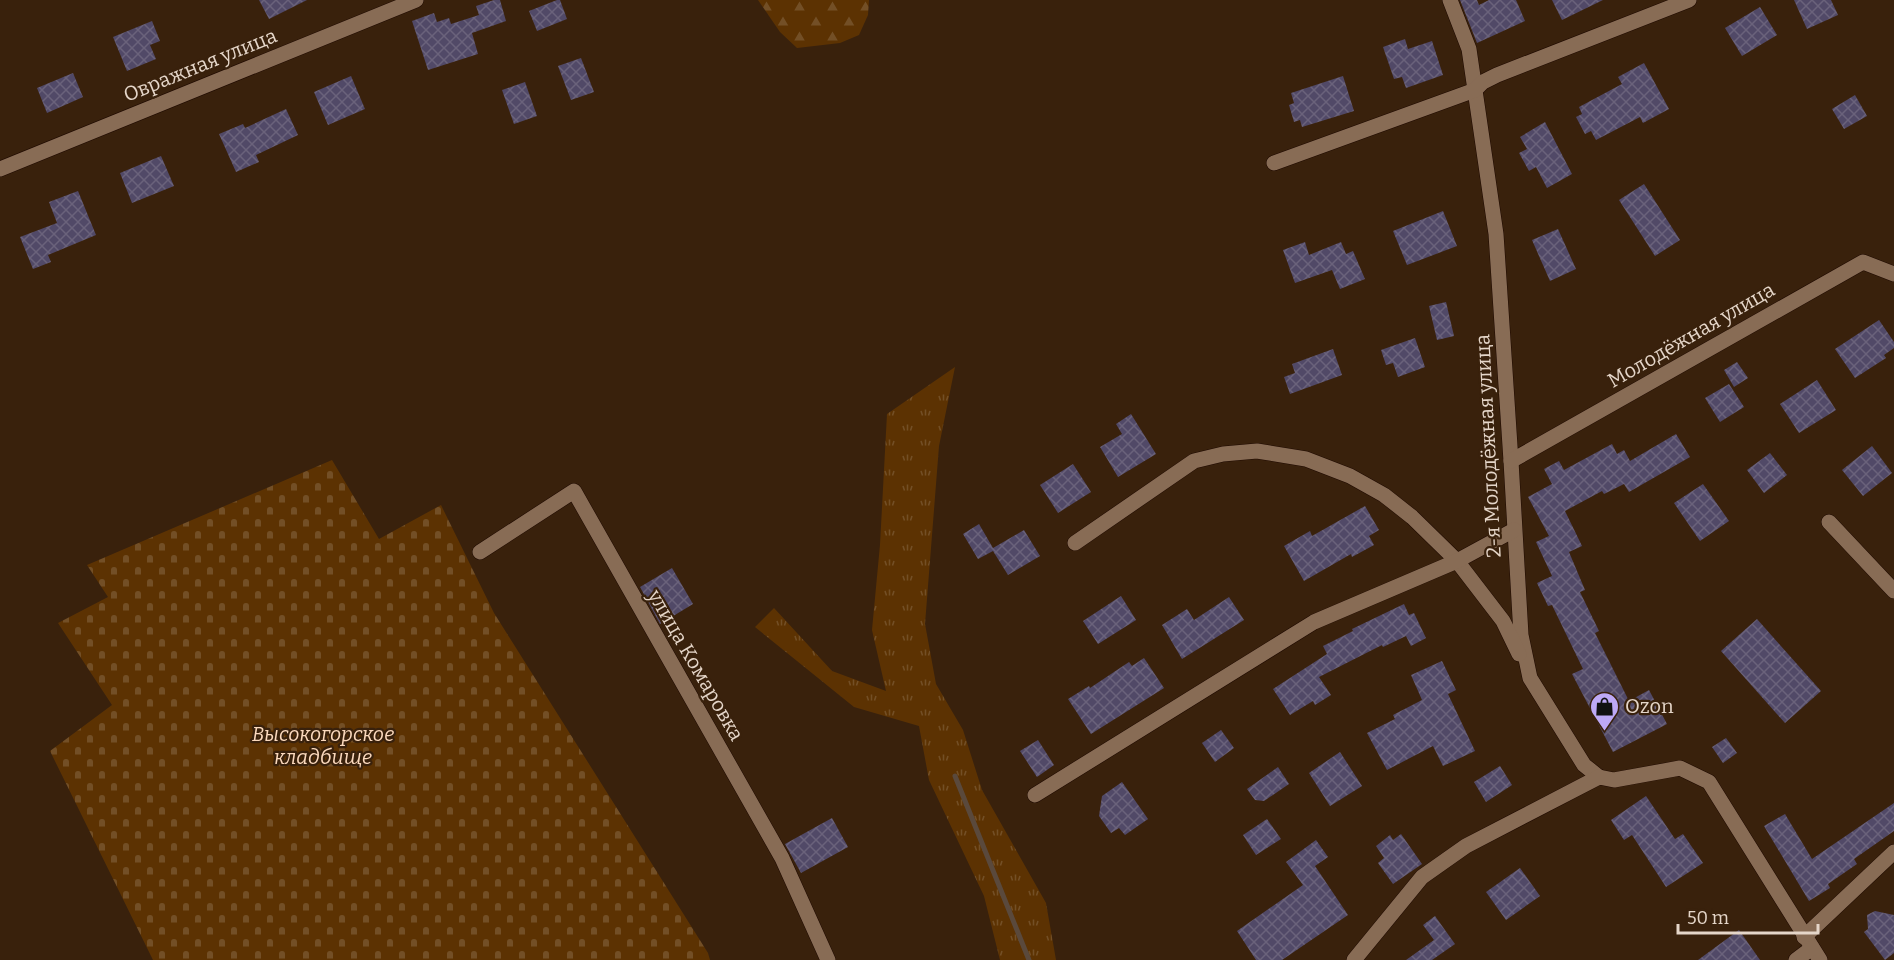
<svg xmlns="http://www.w3.org/2000/svg" width="1894" height="960" viewBox="0 0 1894 960" font-family="Bitter,serif">
<style>
.grass{fill:url(#grass-tufts)}
.forest{fill:url(#forest-firs)}
.cemetery{fill:url(#cemetery-stones)}
.lines{fill:none;stroke-linecap:round;stroke-linejoin:round}
.stream{stroke:#5a493c;stroke-width:5}
.building{fill:url(#building-cross-hatch)}
.street-casing{stroke:#1f0a00;stroke-width:16}
.street{stroke:#886c55;stroke-width:15}
.labels{text-anchor:middle;stroke-width:4.5;stroke-linejoin:round;paint-order:stroke}
.street-label{font-size:20px;fill:#e5d6c9;stroke:#39210c}
.poi-label{font-size:20px;fill:#e5d6c9;stroke:#39210c;text-anchor:start}
.park-label{font-size:20px;font-style:italic;fill:#fbd9bd;stroke:#39210c}
</style>
<defs>
<pattern id="grass-tufts" width="24" height="20" patternUnits="userSpaceOnUse" patternTransform="scale(1.5)"><rect width="24" height="20" fill="#5c3202"/><path d="M3 7l-1-3M5 7V3M7 7l1-3M15 17l-1-3M17 17v-4M19 17l1-3" fill="none" stroke="#734f26"/></pattern>
<pattern id="forest-firs" width="22" height="20" patternUnits="userSpaceOnUse" patternTransform="scale(1.5)"><rect width="22" height="20" fill="#5c3202"/><path d="M5 1l3.5 6h-7zM16 11l3.5 6h-7z" fill="#734f26"/></pattern>
<pattern id="cemetery-stones" width="16" height="16" patternUnits="userSpaceOnUse" patternTransform="scale(1.5)"><rect width="16" height="16" fill="#5c3202"/><path d="M2 7V4a2 2 0 0 1 4 0v3zM10 15v-3a2 2 0 0 1 4 0v3z" fill="#734f26"/></pattern>
<pattern id="building-cross-hatch" width="8" height="8" patternUnits="userSpaceOnUse" patternTransform="scale(1.5)"><rect width="8" height="8" fill="#514967"/><path d="M0 0l8 8M0 8l8-8" fill="none" stroke="#6a627b"/></pattern>
</defs>
<rect width="100%" height="100%" fill="#39210c"/>
<polygon class="grass" points="955,367 939,446 925,624 936,684 963,730 982,790 1046,903 1056,960 1000,960 984,896 929,780 919,726 854,707 755,627 774,608 832,671 886,691 872,630 880,545 887,414"/>
<polygon class="forest" points="758,0 869,0 868,15 859,35 840,43 797,48 780,32"/>
<polygon class="cemetery" points="332,460 379,539 441,505 494,613 708,953 710,960 153,960 50,751 112,705 58,623 108,597 87,565"/>
<g class="lines">
<polyline class="stream" points="955,776 1029,960"/>
</g>
<g class="building">
<polygon points="259,0 307,0 269,19"/>
<polygon points="494,0 500,0 506,21 472,33 478,54 428,70 412,21 434,13 437,22 449,18 451,24 479,15 476,6"/>
<polygon points="557,0 560,0 567,19 537,31 529,11"/>
<polygon points="1460,0 1477,0 1479,5 1489,0 1516,0 1525,21 1477,43"/>
<polygon points="1552,0 1603,0 1562,20"/>
<polygon points="1794,0 1831,0 1838,15 1807,29"/>
<polygon points="1760,7 1777,35 1742,56 1725,28"/>
<polygon points="152,21 160,41 150,45 156,59 127,71 113,37"/>
<polygon points="1405,39 1408,49 1432,41 1443,75 1406,88 1402,77 1394,79 1383,47"/>
<polygon points="581,58 594,92 571,100 558,66"/>
<polygon points="1644,63 1669,109 1643,123 1640,117 1596,140 1591,131 1585,134 1576,117 1582,114 1579,107 1622,84 1618,77"/>
<polygon points="73,73 83,97 47,113 37,88"/>
<polygon points="351,76 365,109 328,125 314,92"/>
<polygon points="1343,76 1354,111 1302,127 1300,120 1294,122 1289,105 1294,103 1291,93"/>
<polygon points="525,82 537,116 514,124 502,90"/>
<polygon points="1855,95 1867,116 1844,129 1832,109"/>
<polygon points="286,109 298,135 256,155 259,162 236,172 219,134 243,124 245,128"/>
<polygon points="1545,122 1572,174 1547,188 1536,167 1529,171 1519,153 1527,149 1520,137"/>
<polygon points="161,156 174,186 132,203 120,173"/>
<polygon points="1644,184 1680,240 1655,256 1619,200"/>
<polygon points="78,191 96,235 48,255 51,262 33,269 20,237 57,223 49,202"/>
<polygon points="1443,211 1457,246 1407,265 1393,231"/>
<polygon points="1558,229 1576,269 1550,281 1532,240"/>
<polygon points="1305,242 1309,255 1341,242 1346,254 1353,251 1365,279 1340,289 1332,270 1295,283 1283,250"/>
<polygon points="1446,302 1454,336 1437,340 1429,306"/>
<polygon points="1879,320 1894,342 1894,348 1884,355 1886,358 1855,378 1835,349"/>
<polygon points="1415,338 1425,367 1398,377 1393,363 1386,365 1381,350"/>
<polygon points="1333,349 1342,375 1290,394 1284,377 1295,373 1292,364"/>
<polygon points="1737,362 1748,378 1734,387 1724,370"/>
<polygon points="1817,380 1836,410 1799,433 1780,404"/>
<polygon points="1729,384 1744,407 1720,422 1705,398"/>
<polygon points="1131,414 1156,454 1118,477 1100,447 1122,434 1116,424"/>
<polygon points="1676,434 1690,457 1629,492 1624,484 1604,494 1602,491 1565,511 1582,546 1569,552 1585,590 1580,592 1599,631 1595,633 1629,701 1649,690 1667,724 1613,752 1572,674 1583,669 1552,605 1548,606 1537,583 1552,576 1536,542 1549,536 1528,497 1552,484 1544,469 1559,461 1564,470 1612,444 1617,454 1624,450 1630,461"/>
<polygon points="1872,446 1892,473 1863,496 1842,470"/>
<polygon points="1770,453 1787,475 1764,493 1747,470"/>
<polygon points="1073,464 1091,492 1058,513 1040,485"/>
<polygon points="1703,484 1729,521 1700,541 1674,503"/>
<polygon points="1365,506 1379,530 1369,536 1374,545 1352,557 1351,554 1304,581 1284,546 1310,531 1312,536"/>
<polygon points="979,524 993,548 1024,530 1040,556 1008,575 993,551 978,559 963,534"/>
<polygon points="672,568 693,604 660,624 640,587"/>
<polygon points="1121,596 1136,620 1098,644 1083,621"/>
<polygon points="1229,597 1244,620 1182,659 1162,625 1187,609 1194,620"/>
<polygon points="1404,604 1409,615 1414,613 1426,638 1411,646 1406,636 1383,647 1382,645 1319,677 1331,695 1315,705 1313,701 1290,715 1273,689 1327,654 1323,646 1353,631 1352,629"/>
<polygon points="1757,619 1821,691 1785,723 1721,651"/>
<polygon points="1144,658 1164,688 1091,734 1068,699 1089,686 1090,688 1129,662 1132,666"/>
<polygon points="1442,661 1456,690 1448,694 1475,751 1443,766 1433,746 1387,770 1367,733 1395,719 1393,715 1422,700 1411,675"/>
<polygon points="1221,730 1234,748 1215,762 1202,743"/>
<polygon points="1726,738 1737,753 1723,763 1712,747"/>
<polygon points="1038,740 1054,765 1037,777 1020,751"/>
<polygon points="1340,752 1362,786 1330,806 1309,773"/>
<polygon points="1500,766 1512,785 1486,802 1474,782"/>
<polygon points="1278,767 1289,784 1264,801 1255,800 1247,789"/>
<polygon points="1122,782 1148,819 1125,835 1119,828 1111,833 1099,816 1102,796"/>
<polygon points="1646,796 1675,839 1683,834 1703,863 1666,887 1632,835 1624,840 1611,820"/>
<polygon points="1894,803 1894,831 1854,859 1857,864 1828,884 1830,888 1809,901 1764,826 1785,814 1812,859"/>
<polygon points="832,818 848,847 801,873 785,844"/>
<polygon points="1267,819 1281,839 1256,855 1243,835"/>
<polygon points="1401,834 1422,864 1393,884 1378,863 1384,858 1376,846 1390,835 1393,840"/>
<polygon points="1316,840 1328,857 1315,866 1348,915 1282,960 1256,960 1237,931 1303,885 1286,862"/>
<polygon points="1520,868 1540,896 1506,920 1486,892"/>
<polygon points="1875,911 1894,915 1894,953 1885,960 1864,932 1868,929 1867,915"/>
<polygon points="1435,916 1455,944 1432,960 1406,960 1434,940 1423,925"/>
<polygon points="1739,930 1760,960 1698,960"/>
</g>
<g class="lines">
<defs>
<g id="street">
<polyline points="1450,0 1469,49 1496,234 1511,461 1521,635 1530,678 1584,765 1599,777"/>
<polyline points="1274,163 1475,90 1483,82 1497,75 1689,0"/>
<polyline points="0,169 416,0"/>
<polyline points="1511,461 1863,262 1894,274"/>
<polyline points="1829,522 1894,591"/>
<polyline points="1075,543 1194,461 1223,454 1257,451 1306,459 1350,476 1384,495 1412,517 1457,561 1503,621 1519,654"/>
<polyline points="480,552 574,491 782,858 828,960"/>
<polyline points="1035,795 1314,622 1457,561 1514,530"/>
<polyline points="1804,937 1894,852"/>
<polyline points="1354,960 1422,877 1466,846 1599,777 1614,780 1680,768 1709,782 1820,960"/>
<polyline points="1796,960 1812,948"/>
</g>
</defs>
<use href="#street" class="street-casing"/>
<use href="#street" class="street"/>
</g>
<defs>
<symbol id="shop-pin" viewBox="-11 -11 22 30"><path d="M0 17L-7.5 6A9.5 9.5 0 1 1 7.5 6Z" fill="#bda9f5" stroke="#39210c"/><path d="M-5-2.5h2.3a2.7 3.5 0 0 1 5.4 0H5L5.5 6h-11ZM-1.5-2.5h3a1.5 2.3 0 0 0-3 0Z" fill="#111"/></symbol>
</defs>
<g fill-rule="evenodd">
<use href="#shop-pin" x="1588" y="690" width="33" height="45"/>
</g>
<g class="labels">
<g class="street-label">
<text transform="translate(200 65) rotate(-22)" y="7">Овражная улица</text>
<text transform="translate(1691 335) rotate(-30)" y="7">Молодёжная улица</text>
<text transform="translate(1488 446) rotate(-93)" y="7">2-я Молодёжная улица</text>
<text transform="translate(696 665) rotate(60)" y="7">улица Комаровка</text>
</g>
<g class="poi-label">
<text x="1625" y="713">Ozon</text>
</g>
<g class="park-label">
<text x="323" y="741">Высокогорское<tspan x="323" dy="23">кладбище</tspan></text>
</g>
</g>
<path d="M1678 924v9h140v-9" fill="none" stroke="#e5d6c9" stroke-width="3"/>
<text x="1687" y="924" font-size="18" fill="#e5d6c9" stroke="#39210c" stroke-width="4.5" paint-order="stroke">50 m</text>
</svg>
